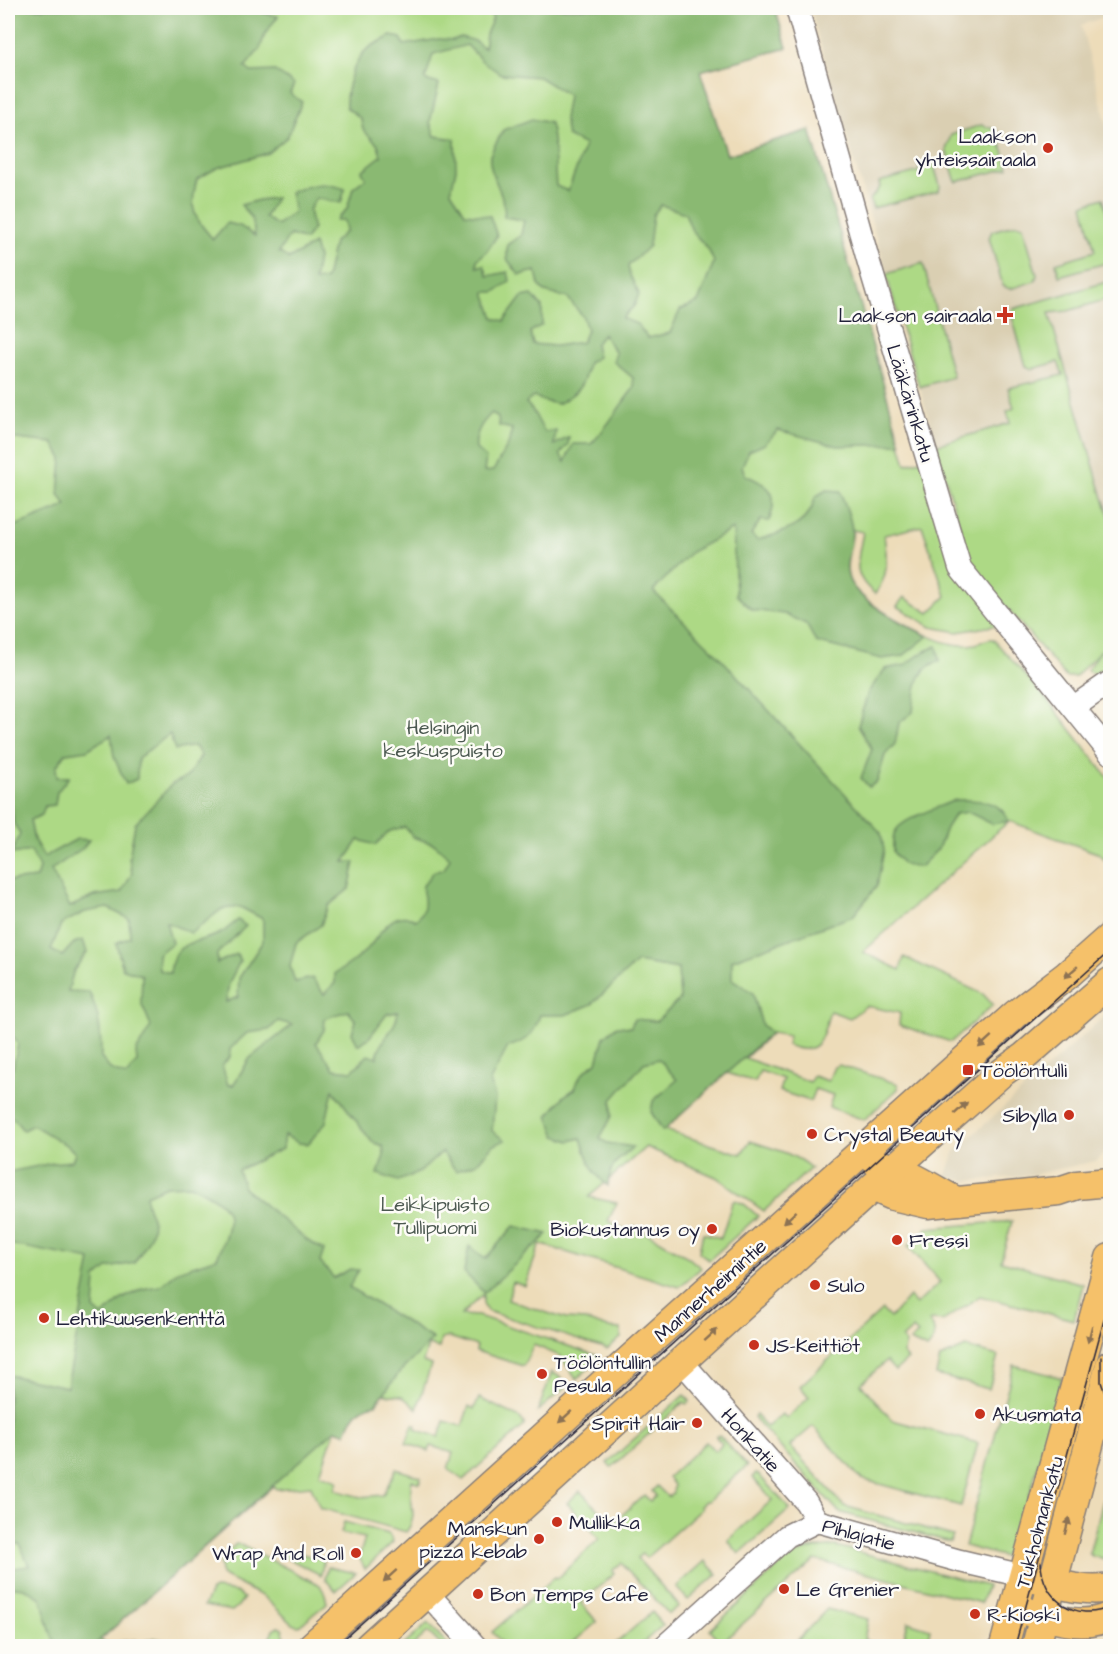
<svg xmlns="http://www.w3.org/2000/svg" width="1118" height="1654" viewBox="0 0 1118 1654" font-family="'Architects Daughter',sans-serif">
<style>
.built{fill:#dacfb2}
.green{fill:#add985;stroke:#687e60;stroke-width:1.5}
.forest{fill:#8ab972;stroke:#566e56;stroke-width:1.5;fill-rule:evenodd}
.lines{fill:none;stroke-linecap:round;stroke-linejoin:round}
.minor-casing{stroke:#887f7a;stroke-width:25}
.major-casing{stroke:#887f7a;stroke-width:31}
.minor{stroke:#fff;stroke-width:22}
.major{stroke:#f5c16b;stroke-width:28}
.tram{stroke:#22223b;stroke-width:1.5}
.oneway{fill:#8c7253}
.poi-dot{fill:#c8321e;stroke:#fdfcf7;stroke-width:2}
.labels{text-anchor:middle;stroke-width:5;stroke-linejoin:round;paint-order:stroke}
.poi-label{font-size:20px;fill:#22223b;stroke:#fdfcf7;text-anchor:start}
.street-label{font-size:20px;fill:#22223b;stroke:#fdfcf7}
.park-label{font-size:20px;fill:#4c5951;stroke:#fdfcf7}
</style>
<rect width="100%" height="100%" fill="#fdfcf7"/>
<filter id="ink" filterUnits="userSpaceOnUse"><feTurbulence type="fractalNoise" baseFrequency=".0167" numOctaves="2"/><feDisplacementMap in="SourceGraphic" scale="12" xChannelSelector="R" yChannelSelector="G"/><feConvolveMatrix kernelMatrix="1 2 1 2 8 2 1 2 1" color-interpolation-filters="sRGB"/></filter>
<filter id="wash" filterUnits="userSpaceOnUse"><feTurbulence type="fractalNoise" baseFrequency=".008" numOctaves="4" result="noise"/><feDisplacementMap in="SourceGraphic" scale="24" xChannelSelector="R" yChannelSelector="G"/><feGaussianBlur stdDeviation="1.35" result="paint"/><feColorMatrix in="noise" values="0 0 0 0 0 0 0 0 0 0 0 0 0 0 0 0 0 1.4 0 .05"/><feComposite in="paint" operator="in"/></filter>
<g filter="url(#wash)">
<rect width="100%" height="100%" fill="#eddcb9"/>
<g class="built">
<polygon points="810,8 1110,8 1110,15 1081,25 1110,136 1110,579 960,527"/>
<polygon points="1110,1011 1110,1148 1096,1161 1031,1175 968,1181 946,1177 955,1151"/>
</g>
<g class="green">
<path d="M8,8H775L787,48L700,71L727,155L810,130L906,464L923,459L933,500L999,625L958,632L931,627L897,606L904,597L929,613L946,596L922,526L884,535C887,559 890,574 875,594C850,574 858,561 863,532L853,530C850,546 843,564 849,580C857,601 930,641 953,644C959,645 969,645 976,644C982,642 986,638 993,639L1046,698L1110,780V865L1100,854L1009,821L863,952L900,970L904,957L983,994L993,1005L951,1042L899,1025L900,1013L866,1006L850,1018L830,1011C822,1036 820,1059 787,1045L789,1036L772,1033L745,1058L810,1082L813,1076L828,1081L834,1067L839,1065L898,1084V1089L864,1120L829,1107L833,1095L815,1089L810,1101L779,1091L783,1079L760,1071L755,1082L727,1073L664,1130L741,1154L750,1141C771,1148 794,1153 811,1168L764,1211L716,1177L646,1147L589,1197L617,1203L608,1221L629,1231L635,1226L688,1257L701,1268L679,1287L540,1244L525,1286L513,1282L508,1300L566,1319L585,1320L608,1328L621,1329V1338L607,1349L487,1311L483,1304V1294L461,1315L478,1316L598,1356L600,1359L576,1379L560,1356L534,1345L523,1366L476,1351L477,1346L449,1337L441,1339L439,1348L428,1345L423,1362L431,1365L417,1409L402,1396L383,1394L376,1404C359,1406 351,1417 346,1433L335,1430L320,1474L338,1480L335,1490L360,1497L383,1495L396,1469L421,1477L419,1483L412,1480C406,1499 421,1514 406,1532L320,1508L311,1486L276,1489L273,1486L100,1640L112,1646H8Z"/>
<polygon points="981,125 997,130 1008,168 956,182 946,150 951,135"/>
<polygon points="933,162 940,186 939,191 873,208 870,200 880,187 879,182 920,171 919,166"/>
<polygon points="1103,198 1110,224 1110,262 1059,276 1056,263 1095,251 1083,205"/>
<polygon points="1017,224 1023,226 1037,275 1035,281 1010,289 1003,286 989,238 992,231"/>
<polygon points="923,263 953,377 919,387 886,274"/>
<polygon points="1110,281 1110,307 1108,299 1068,311 1049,313 1103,498 1110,517 1110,671 1101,678 1087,670 1101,650 1075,677 1066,677 971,566 936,445 1010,423 1007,411 1014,408 1008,388 1063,375 1058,362 1032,369 1026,366 1011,313 1013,309"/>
<polygon points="735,1200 744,1204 758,1216 709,1260 699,1252 703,1233 721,1238 732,1203"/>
<path d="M1012,1221L1001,1261L1083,1284L1074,1320L980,1296L943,1321L931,1320L929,1322C937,1329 935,1342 927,1349L910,1341L918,1334L913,1329L902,1339L906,1344L903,1354L908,1359L895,1371L886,1361L861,1384L892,1420L978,1443L961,1506L861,1479L813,1426L790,1446L844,1506L953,1536L950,1542L839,1512L754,1418L756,1415L767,1427L782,1414L787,1418L809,1397L800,1386L882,1310L890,1318L909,1297L916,1305L940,1282L908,1246L927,1228Z"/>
<polygon points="966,1347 998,1356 989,1389 936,1375 940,1358"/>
<polygon points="1014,1365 1062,1378 1025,1512 1015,1534 1009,1558 965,1546"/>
<polygon points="552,1372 560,1377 567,1386 538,1411"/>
<polygon points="684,1395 690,1401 686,1404 684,1402 611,1468 607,1463"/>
<polygon points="479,1398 520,1418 524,1423 524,1426 463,1480 448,1469 453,1453 431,1446 429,1451 406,1443 413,1424 416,1425 415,1429 439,1437 444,1421 462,1426 469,1406 474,1409"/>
<polygon points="719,1435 747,1466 708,1501 705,1501 700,1506 701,1509 646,1558 642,1554 637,1558 679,1606 669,1614 621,1563 613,1570 614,1574 581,1603 597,1622 569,1646 505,1646 492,1632 555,1577 557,1578 599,1539 567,1503 580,1491 612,1524 644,1495 650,1501 656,1496 652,1491 657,1486 668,1497 673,1494 674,1485 668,1477 706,1442 715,1451 722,1444 716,1437"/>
<polygon points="757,1473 790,1509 739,1554 728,1540 772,1500 752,1477"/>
<polygon points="1110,1475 1110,1560 1092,1556 1089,1554"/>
<polygon points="344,1522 389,1534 393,1542 365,1569 359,1557 365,1538 341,1533"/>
<polygon points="237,1543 320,1585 325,1594 327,1603 299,1626 294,1625 264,1597 221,1575 220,1559"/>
<polygon points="836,1546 987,1586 981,1603 815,1560 721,1643 710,1630 788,1558 808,1549"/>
<polygon points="284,1550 324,1559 321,1575 283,1556"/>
<polygon points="705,1561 717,1574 688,1600 676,1587"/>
<polygon points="328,1567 356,1573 336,1591 325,1579"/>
<polygon points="215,1589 236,1592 244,1598 238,1606 232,1611 204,1606 211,1591"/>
<polygon points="827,1609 868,1619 864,1640 889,1646 792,1646"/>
<polygon points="652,1612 663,1625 639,1646 613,1646"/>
<polygon points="908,1622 930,1629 927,1643 934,1646 902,1646"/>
<polygon points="428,1623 449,1646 442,1646 428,1632 412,1646 403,1646"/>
<polygon points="278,1626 282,1628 285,1638 276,1646 267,1646 273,1629"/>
<polygon points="154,1638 188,1646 115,1646 119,1642 135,1640 139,1643"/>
</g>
<g class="forest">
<path d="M8,8H259L263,13L278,16L265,34L260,49L245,67L251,72L275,71L294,84L290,93L302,102L287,137L268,153L217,168L197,179C189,209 193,217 213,239L227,223L240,226L255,236L252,219L241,205L259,200L276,198L265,217L277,225L294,212L290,192C313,184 321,181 345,189L341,203L316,198L309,210L313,229L305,240L290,235L279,252L289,259L314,244L318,258L314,281L326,279L334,242L346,231L344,220H336L347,209L353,188L366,178L362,171L381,156L378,145L363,130L361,119L346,107C345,90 352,66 363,53C370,45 382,41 391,36L401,38L404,45L439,39L453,40L461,37L475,41L484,48L486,34L493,18L485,8H775L787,48L700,71L727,155L810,130L901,444L838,446L778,430L765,444L749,451L742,466L745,475C770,485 780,493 769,521L761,520L751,534L757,540C782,533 810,526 815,497L826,490L840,491C844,503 852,519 852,531C853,546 844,560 848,576C853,600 907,626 928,636L903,656L882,659L816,642L806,624L784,614L752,610L736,595L733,529L691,552L653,591L717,654L881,833L884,850L877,886L853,916L732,960V979L753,993L762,1025L771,1033L663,1131L651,1112L653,1101L677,1080L659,1059L644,1063L612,1100V1116L600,1138L607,1143L633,1147C617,1161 610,1163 608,1186C590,1171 588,1160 581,1138L570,1141L556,1136L548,1116L564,1096L575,1089C578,1076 586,1069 597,1062L604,1037L617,1026L631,1027L634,1019L657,1021L680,999L678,969L637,962L592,1004L565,1015H540C533,1036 529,1040 508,1047L490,1081L495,1097L492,1131L505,1140L492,1146L477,1163L456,1171L442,1152L420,1172L398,1181L378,1174L384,1155L383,1146L372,1142L333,1090L326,1122L308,1144L298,1143L284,1135L282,1149L238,1170L244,1188L308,1241L324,1250L320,1262L334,1278L350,1269L359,1270L349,1287L433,1339L399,1373L376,1404C359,1406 351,1417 346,1433L335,1430L93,1646H59L52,1637L41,1598L24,1588L8,1586V1569L29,1566L20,1544L8,1545V1375L67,1387L91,1260L8,1244V1172L53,1163L72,1161L75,1153L68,1146L33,1125L23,1130L13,1118L8,1117V1070L13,1067L18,1044L8,1029V878L10,881L36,878L39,868L31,851L11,854L20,834L13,822V809L8,803V523L15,526L66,506L59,494L62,459L53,443L8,438ZM467,45L482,61L501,74L539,77L568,95L564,119L567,136L585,145L568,191L556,186C554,165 556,144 550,123L532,119L503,130C500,137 492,148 490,156C488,176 508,196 504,217L524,220L521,235L507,245V259L519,275L536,271L539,285L545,292L568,298L583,317L587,330L582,342L555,346L533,344L530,332L542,325V307L532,295L522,297L504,321L494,318L485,292H495L510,281L508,272L488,276L484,265L477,267V260L487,251L497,236L490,216L465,213L451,191L456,169L455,139L435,136L430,122L439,84L425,80L433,54ZM661,205L685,213L692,231L708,249L714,262L698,302L680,310L670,333L648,338L637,324L622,318L634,306L639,294L630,275L628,266L649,246L653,215ZM603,334L616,353L613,361L633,378L634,388C619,406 608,427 591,444H573L565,462L560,454L568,445L569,437L554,445L556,431L545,432C536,420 537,413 526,403L534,396L543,401L558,404C578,392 584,387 588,363L598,357L595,345ZM492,413L498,418L499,426L512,429L508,445L493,471L484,472L486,458L476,449C474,434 481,423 492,413ZM170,734L175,750L195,746L201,756L187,777L172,784L135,824L129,858L132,873L122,892L94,896L70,907L51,870L83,848L89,840L77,839L44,857L34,840L30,820L42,815L45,806L55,805L57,792L69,777H57L56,767L66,753L87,750L111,735L114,757L126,784L137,779L138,758ZM405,827L413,837L434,844L450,858L444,869L433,872L422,887C425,900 427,910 416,920C413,920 411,917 408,917C390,913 378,937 369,947C361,956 345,968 335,973V983L324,994L312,978L295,982L290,966L296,943L321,925L328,906L349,889L355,862H344L359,840L375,845L390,831ZM240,907L263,919V941L239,978L238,997L226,1002L229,983L240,961L237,954L217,963V954L246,926L238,920C233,924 228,928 223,932C200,945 173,936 170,973L159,970L158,954L172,943L166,922L191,933L222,909ZM108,908L129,919L130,937L116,943L123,969L142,975L141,1002L151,1026L136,1052L137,1062L126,1076L110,1069L101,1058C101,1033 100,1015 89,992L68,991L74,970L87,952L83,940L74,943L62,956L51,950L61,924L85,912ZM348,1011L356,1021L352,1033L358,1045L369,1038L387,1014L398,1012C395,1033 380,1037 377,1058L368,1055L352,1071L334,1069L316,1043L324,1030L325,1019L334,1015ZM278,1021L292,1025L250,1058L233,1085H228L222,1065L230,1057V1049L247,1033L269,1030ZM190,1185C235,1207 235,1213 217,1258L178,1271L160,1286L142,1289L122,1299L102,1316L94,1309L96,1278L108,1268L134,1263C142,1251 156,1233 152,1218C149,1208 146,1208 146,1195L166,1186Z"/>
<path d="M937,646L940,661C915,668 916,690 913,712L899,723L895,744L885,755L877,782L869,787L861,778L872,749L858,726L868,692L885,669L905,665L925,651Z"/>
<path d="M955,800C976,800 999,798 1009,821L992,824L968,812L955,814L946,828L938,849L920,867L903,864L893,852C893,846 892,837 895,832C900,819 942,806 955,800Z"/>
<polygon points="514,1226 548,1234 484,1293 464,1272 469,1246 485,1259"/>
</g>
</g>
<g filter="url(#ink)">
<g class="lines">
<defs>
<g id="minor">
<polyline points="797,8 869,263 960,568 1110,753"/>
<polyline points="1074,707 1110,682"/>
<polyline points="682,1362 806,1502 817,1521"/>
<polyline points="428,1594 475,1646"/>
<polyline points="665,1646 787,1536 817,1521 960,1561 1024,1576"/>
</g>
<g id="major">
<path d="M878,1164C907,1171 930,1187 956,1201"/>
<polyline points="873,1187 893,1196 928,1204 1059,1191 1077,1185 1110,1182"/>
<path d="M1035,1579C1059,1584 1085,1593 1110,1588"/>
<path d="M1025,1611C1052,1618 1084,1630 1110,1616"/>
<polyline points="312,1646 580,1404 1016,1014 1066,976 1110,937"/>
<polyline points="369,1646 873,1187 1000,1074 1025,1056 1110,982"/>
<polyline points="1004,1646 1110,1258"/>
<polyline points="1036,1646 1110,1365"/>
</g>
</defs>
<use href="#minor" class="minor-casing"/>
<use href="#major" class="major-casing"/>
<use href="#minor" class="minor"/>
<use href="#major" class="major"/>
<g class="tram">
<polyline points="1101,1357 1101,1382 1110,1407"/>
<path d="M1041,1562C1041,1599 1076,1623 1110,1607"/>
<polyline points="336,1646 1110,951"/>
<polyline points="1015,1646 1110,1298"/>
</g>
</g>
<defs><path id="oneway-solid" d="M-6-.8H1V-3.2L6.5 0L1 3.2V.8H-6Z" transform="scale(1.5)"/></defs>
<g class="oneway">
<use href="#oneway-solid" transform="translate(1071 972) rotate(139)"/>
<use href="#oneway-solid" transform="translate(985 1042) rotate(138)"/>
<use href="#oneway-solid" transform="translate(961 1108) rotate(-42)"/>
<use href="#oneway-solid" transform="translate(790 1217) rotate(137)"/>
<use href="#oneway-solid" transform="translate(1090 1334) rotate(105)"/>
<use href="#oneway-solid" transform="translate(711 1335) rotate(-42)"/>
<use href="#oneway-solid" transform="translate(565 1417) rotate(138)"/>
<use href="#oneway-solid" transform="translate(1067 1526) rotate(-75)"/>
<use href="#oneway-solid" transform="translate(390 1576) rotate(138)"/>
</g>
</g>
<g class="poi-dot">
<circle cx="1048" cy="148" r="6"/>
<path d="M1002 306h6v6h6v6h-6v6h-6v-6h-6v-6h6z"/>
<rect x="962" y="1064" width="12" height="12" rx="3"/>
<circle cx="1069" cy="1115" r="6"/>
<circle cx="812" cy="1134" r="6"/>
<circle cx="712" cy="1229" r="6"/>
<circle cx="897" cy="1240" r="6"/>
<circle cx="815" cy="1285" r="6"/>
<circle cx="44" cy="1318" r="6"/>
<circle cx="754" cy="1345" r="6"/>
<circle cx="542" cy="1374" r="6"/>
<circle cx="980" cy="1414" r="6"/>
<circle cx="697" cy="1423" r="6"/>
<circle cx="557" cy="1522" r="6"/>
<circle cx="539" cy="1539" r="6"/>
<circle cx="356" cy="1553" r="6"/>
<circle cx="784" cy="1589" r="6"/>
<circle cx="478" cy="1594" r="6"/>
<circle cx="975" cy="1614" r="6"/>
</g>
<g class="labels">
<g class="poi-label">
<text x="1036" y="143" text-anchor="end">Laakson<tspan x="1036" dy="23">yhteissairaala</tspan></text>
<text x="992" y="322" text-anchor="end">Laakson sairaala</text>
<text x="980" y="1077">Töölöntulli</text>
<text x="1057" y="1122" text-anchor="end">Sibylla</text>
<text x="824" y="1141">Crystal Beauty</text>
<text x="700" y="1236" text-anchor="end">Biokustannus oy</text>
<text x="909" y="1247">Fressi</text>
<text x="827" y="1292">Sulo</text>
<text x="56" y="1325">Lehtikuusenkenttä</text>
<text x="766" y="1352">JS-Keittiöt</text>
<text x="554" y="1369">Töölöntullin<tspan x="554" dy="23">Pesula</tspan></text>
<text x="992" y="1421">Akusmata</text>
<text x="685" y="1430" text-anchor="end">Spirit Hair</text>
<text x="569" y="1529">Mullikka</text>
<text x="527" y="1535" text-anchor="end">Manskun<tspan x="527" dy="23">pizza kebab</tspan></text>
<text x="344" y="1560" text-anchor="end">Wrap And Roll</text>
<text x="796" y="1596">Le Grenier</text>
<text x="490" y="1601">Bon Temps Cafe</text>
<text x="987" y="1621">R-Kioski</text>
</g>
<g class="street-label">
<text transform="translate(911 403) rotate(73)" y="7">Lääkärinkatu</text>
<text transform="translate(710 1290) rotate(-42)" y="7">Mannerheimintie</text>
<text transform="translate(751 1440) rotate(48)" y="7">Honkatie</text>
<text transform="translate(1039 1522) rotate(-75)" y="7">Tukholmankatu</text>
<text transform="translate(859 1534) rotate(15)" y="7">Pihlajatie</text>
</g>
<g class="park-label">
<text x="443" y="734">Helsingin<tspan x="443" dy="23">keskuspuisto</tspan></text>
<text x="435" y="1211">Leikkipuisto<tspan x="435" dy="23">Tullipuomi</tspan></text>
</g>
</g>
<rect width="1118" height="1654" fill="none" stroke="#fdfcf7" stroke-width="30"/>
</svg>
